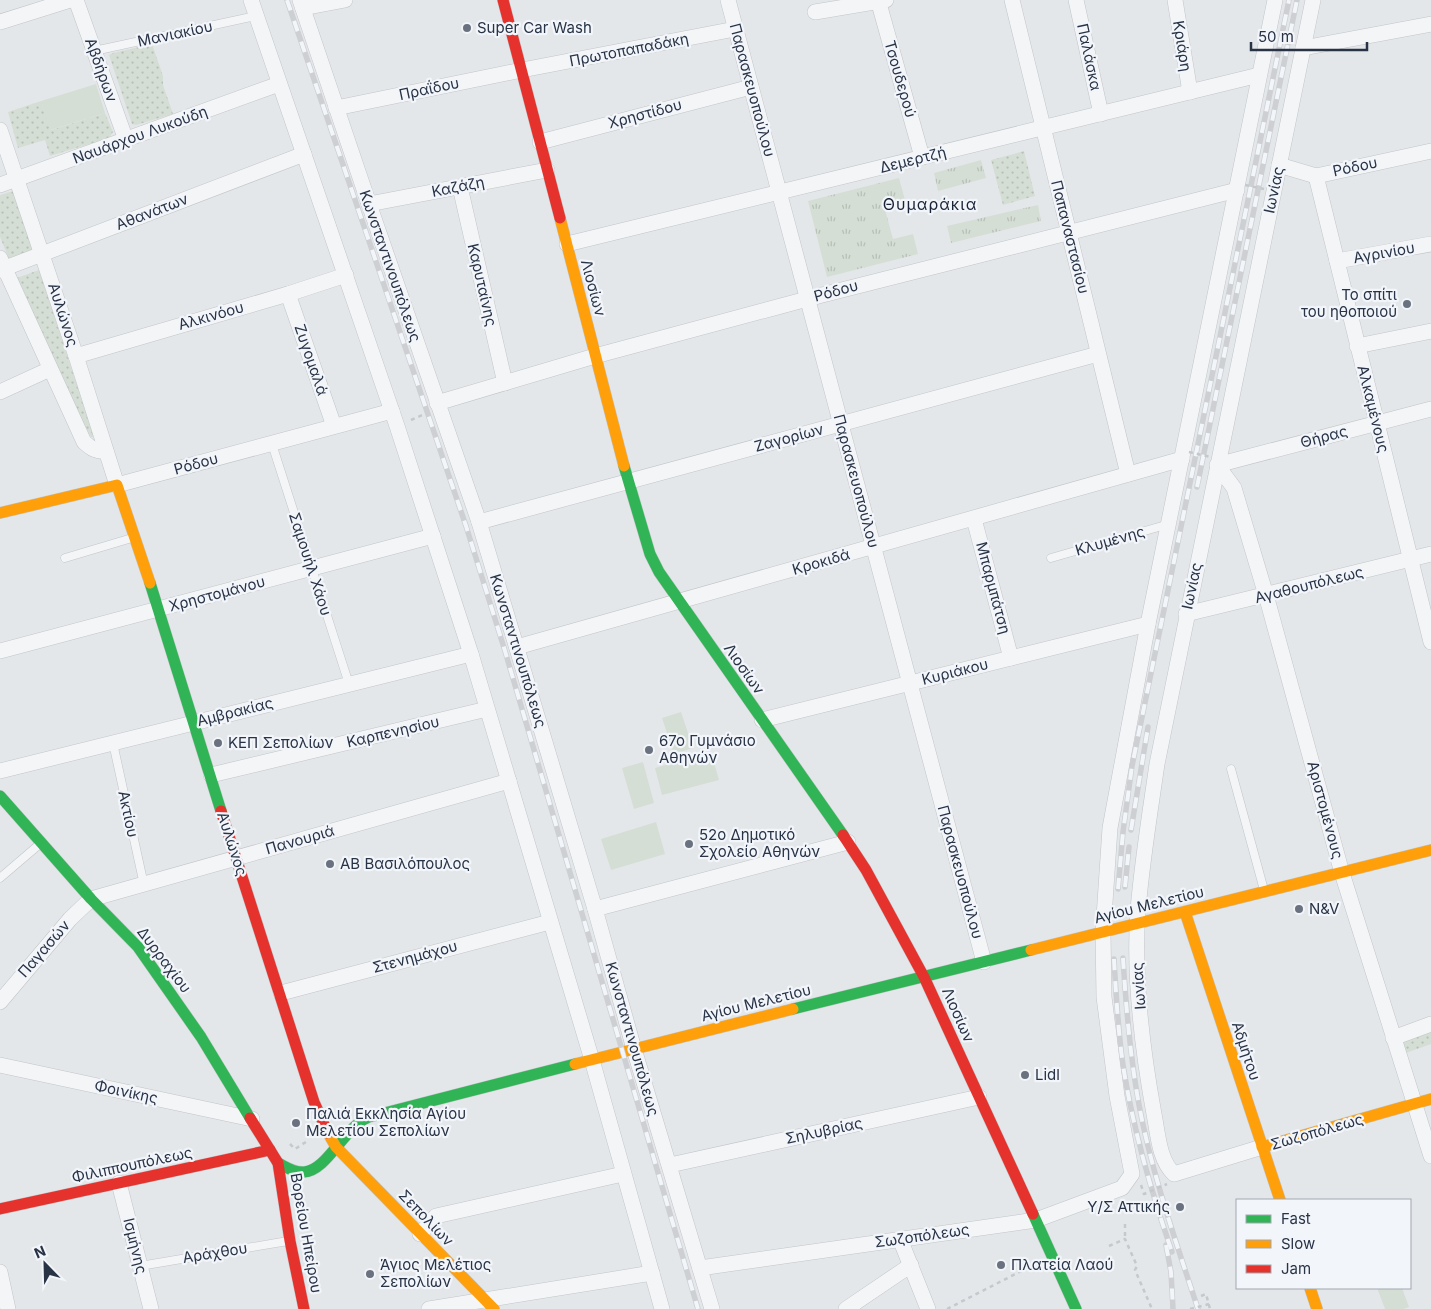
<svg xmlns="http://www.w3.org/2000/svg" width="1431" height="1309" viewBox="0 0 1431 1309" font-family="Inter,sans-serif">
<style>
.grass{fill:url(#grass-tufts)}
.park{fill:url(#park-dots)}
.pitch{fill:#d5ded4}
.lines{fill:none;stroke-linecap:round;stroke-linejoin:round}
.lane-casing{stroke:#c2c5c8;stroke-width:9}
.street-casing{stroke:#c2c5c8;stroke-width:16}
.fast-casing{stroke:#c2c5c8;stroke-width:12}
.slow-casing{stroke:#c2c5c8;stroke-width:12}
.jam-casing{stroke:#c2c5c8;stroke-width:12}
.path{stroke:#c5c8cd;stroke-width:2.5;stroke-dasharray:4 4;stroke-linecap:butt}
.lane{stroke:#f4f5f7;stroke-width:8}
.street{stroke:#f4f5f7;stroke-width:15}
.fast{stroke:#30b455;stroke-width:11}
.slow{stroke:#ff9f0a;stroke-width:11}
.jam{stroke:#e5322d;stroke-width:11}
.rail-casing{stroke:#cdcfd2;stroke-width:5.5}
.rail{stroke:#f2f5f9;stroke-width:4;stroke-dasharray:11;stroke-linecap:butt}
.path-bridge{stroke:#c5c8cd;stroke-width:2.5;stroke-dasharray:4 4;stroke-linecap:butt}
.poi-dot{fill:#6a727f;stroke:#f2f5f9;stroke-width:2}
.labels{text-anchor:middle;stroke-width:4.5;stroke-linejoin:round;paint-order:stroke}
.poi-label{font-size:15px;fill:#283346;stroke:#f2f5f9;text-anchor:start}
.street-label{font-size:15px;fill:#283346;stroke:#f2f5f9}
.neighbourhood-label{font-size:16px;letter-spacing:1px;fill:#1a2437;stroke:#f2f5f9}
</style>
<defs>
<pattern id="grass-tufts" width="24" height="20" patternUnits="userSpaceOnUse" patternTransform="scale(1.25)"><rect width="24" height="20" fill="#d5ded4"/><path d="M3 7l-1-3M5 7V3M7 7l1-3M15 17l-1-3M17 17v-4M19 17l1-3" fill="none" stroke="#b7bfb7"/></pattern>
<pattern id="park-dots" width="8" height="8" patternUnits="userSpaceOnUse" patternTransform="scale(1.25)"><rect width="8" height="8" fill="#d5ded4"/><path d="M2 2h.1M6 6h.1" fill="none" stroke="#b7bfb7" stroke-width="1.8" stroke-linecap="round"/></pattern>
</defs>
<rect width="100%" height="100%" fill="#e4e7ea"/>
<g class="grass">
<polygon points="981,160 986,178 938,191 934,173"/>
<polygon points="899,178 905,200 884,206 893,239 913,234 918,254 827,277 808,201"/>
<polygon points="1038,205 1041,221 951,243 947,226"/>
</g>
<g class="park">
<polygon points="152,44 163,76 163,85 173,114 136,125 132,124 109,55 113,53"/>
<polygon points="41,101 51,130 105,113 113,132 109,138 50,156 45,140 18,148 8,112"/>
<polygon points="1024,151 1035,196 1003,205 991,160"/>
<polygon points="13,191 35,250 9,259 0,237 0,195"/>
<polygon points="39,270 94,437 91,437 56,369 14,279"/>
<polygon points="1431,1028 1431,1044 1403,1054 1398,1039"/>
</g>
<g class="pitch">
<polygon points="96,84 105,113 50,130 41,101"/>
<polygon points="681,712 693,748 674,754 662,718"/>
<polygon points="711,752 719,780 662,795 655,768"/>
<polygon points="643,762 654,803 634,809 622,768"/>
<polygon points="656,822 665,854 611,870 601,839"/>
<polygon points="1377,1288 1402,1288 1409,1307 1403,1309 1385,1309"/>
</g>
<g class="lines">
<defs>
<g id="lane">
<polyline points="94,51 256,16"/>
<polyline points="272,444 349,684"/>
<polyline points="65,558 132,538"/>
<polyline points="1051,558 1169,524"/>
<polyline points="113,743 144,885"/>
<polyline points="1231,769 1264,890"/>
<polyline points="0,878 41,843"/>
<polyline points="140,1266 288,1241"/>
</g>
<g id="street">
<polyline points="76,0 126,140"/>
<polyline points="251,0 397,426 471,654 592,1060 662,1309"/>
<polyline points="300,0 369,204 479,522 595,909 634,1049 712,1309"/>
<polyline points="728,0 984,962"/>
<polyline points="878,0 922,157"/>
<polyline points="1012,0 1128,474"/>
<polyline points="1076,0 1101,114"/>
<polyline points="1175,0 1190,92"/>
<polyline points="303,8 345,0"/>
<polyline points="815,12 886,0"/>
<polyline points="0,22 70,0"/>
<polyline points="1303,48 1431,24"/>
<polyline points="336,108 522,70 735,29"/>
<polyline points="0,130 76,356 117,485 392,411"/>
<polyline points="540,142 751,87"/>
<polyline points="1279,165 1316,176 1431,151"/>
<polyline points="1316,176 1431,642"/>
<polyline points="0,185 279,84"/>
<polyline points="460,187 505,383"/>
<polyline points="369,204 547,170"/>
<polyline points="567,244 1259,75"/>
<path d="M0,258L84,442C92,449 96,452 106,451"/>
<polyline points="1337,261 1431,244"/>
<polyline points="0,270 304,154"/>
<polyline points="288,294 334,426"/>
<polyline points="1357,346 1431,331"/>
<polyline points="76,356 288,294 346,275"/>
<polyline points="0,392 50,369"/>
<polyline points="437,403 595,356 822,295 1237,190"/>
<polyline points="1431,409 1217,465 1234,488 1266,595 1342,873 1431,1156"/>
<polyline points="974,519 1011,658"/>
<polyline points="479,522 1098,354"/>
<polyline points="1186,614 1431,554"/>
<polyline points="517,647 1182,459"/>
<polyline points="0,651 433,536"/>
<polyline points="762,720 1148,624"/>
<polyline points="0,771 471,654"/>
<polyline points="211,775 487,709"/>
<polyline points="595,909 848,842"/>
<polyline points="281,993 550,922"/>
<polyline points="0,1002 70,919 91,899 509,781"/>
<polyline points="1393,1038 1431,1024"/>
<polyline points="0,1065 252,1119"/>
<path d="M1262,1147L1174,1174C1159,1160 1158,1134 1154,1114C1142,1048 1133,978 1138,910C1142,861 1150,813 1157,764L1313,0"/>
<polyline points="670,1165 979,1097"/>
<polyline points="119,1183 151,1309"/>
<polyline points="420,1234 436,1216 623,1174"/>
<polyline points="900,1239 928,1309"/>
<polyline points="700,1268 1036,1220 1122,1188 1132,1174 1117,1096 1104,997 1103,932 1110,828 1148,624 1275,0"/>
<polyline points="0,1272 8,1309"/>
<polyline points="429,1309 652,1273"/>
<polyline points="846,1309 911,1265"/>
</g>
<g id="fast">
<polyline points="624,466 650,554 659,572 843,835"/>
<polyline points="150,583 221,811"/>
<polyline points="0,796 91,899 138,947 201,1037 250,1118"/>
<polyline points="793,1009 1031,950"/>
<path d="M278,1163C286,1167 294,1173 304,1172C327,1171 344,1127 369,1117L575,1064"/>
<polyline points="1033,1214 1076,1309"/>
</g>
<g id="slow">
<polyline points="560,218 624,466"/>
<polyline points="0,513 117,485 150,583"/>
<polyline points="1185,912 1280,1200"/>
<polyline points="1031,950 1431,850"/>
<polyline points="575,1064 793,1009"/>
<polyline points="328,1133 336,1147 494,1309"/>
<polyline points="1262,1147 1431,1099"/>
<polyline points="1310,1288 1317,1309"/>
</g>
<g id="jam">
<polyline points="503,0 560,218"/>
<polyline points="221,811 314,1102 328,1133"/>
<polyline points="843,835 866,870 924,977 1033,1214"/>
<polyline points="250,1118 278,1163 290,1241 304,1309"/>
<polyline points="0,1209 270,1150"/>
</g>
</defs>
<use href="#lane" class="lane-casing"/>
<use href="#street" class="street-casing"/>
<use href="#fast" class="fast-casing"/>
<use href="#slow" class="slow-casing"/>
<use href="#jam" class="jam-casing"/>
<g class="path">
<polyline points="411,420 427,413"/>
<polyline points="290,1144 295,1149 309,1140"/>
<polyline points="1125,1224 1125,1239"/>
<polyline points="1109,1246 1125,1239 1137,1266 1135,1270 1152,1309"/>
<polyline points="1201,1296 1206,1294 1210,1309"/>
<polyline points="947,1309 1035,1264"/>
</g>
<use href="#lane" class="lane"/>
<use href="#street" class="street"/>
<use href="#fast" class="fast"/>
<use href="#slow" class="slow"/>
<use href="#jam" class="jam"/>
<defs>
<g id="rail">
<polyline points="287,0 466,526 505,651 698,1309"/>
<polyline points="1197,487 1297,0"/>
<polyline points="1131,830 1148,727"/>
<polyline points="1125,887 1129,847"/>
<polyline points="1118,889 1123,832 1132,766 1289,0"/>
<path d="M1123,958C1126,1007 1130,1056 1139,1105C1152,1174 1176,1242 1198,1309"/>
<path d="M1114,959C1116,995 1118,1030 1123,1065C1133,1129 1151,1191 1172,1252"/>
<polyline points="1166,1245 1171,1272 1173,1309"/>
</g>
</defs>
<use href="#rail" class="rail-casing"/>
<use href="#rail" class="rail"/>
<g class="path-bridge">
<polyline points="1245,185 1264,189"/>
<polyline points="1189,452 1211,457"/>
<polyline points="1141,1185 1144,1194 1167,1184"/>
<polyline points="1190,1309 1209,1304"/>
</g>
</g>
<g class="poi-dot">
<circle cx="467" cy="28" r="5"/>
<circle cx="1407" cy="304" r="5"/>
<circle cx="218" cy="743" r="5"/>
<circle cx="649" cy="750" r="5"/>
<circle cx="689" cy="844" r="5"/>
<circle cx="330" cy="864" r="5"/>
<circle cx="1299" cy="909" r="5"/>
<circle cx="1025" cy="1075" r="5"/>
<circle cx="296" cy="1123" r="5"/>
<circle cx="1180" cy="1207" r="5"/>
<circle cx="1001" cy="1265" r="5"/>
<circle cx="370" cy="1274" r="5"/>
</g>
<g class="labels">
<g class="poi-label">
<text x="477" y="33">Super Car Wash</text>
<text x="1397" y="300" text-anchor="end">Το σπίτι<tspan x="1397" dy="17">του ηθοποιού</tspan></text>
<text x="659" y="746">67ο Γυμνάσιο<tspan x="659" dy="17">Αθηνών</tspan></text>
<text x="228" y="748">ΚΕΠ Σεπολίων</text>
<text x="699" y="840">52ο Δημοτικό<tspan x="699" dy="17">Σχολείο Αθηνών</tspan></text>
<text x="340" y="869">ΑΒ Βασιλόπουλος</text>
<text x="1309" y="914">N&amp;V</text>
<text x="1035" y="1080">Lidl</text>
<text x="306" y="1119">Παλιά Εκκλησία Αγίου<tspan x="306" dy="17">Μελετίου Σεπολίων</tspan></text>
<text x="1170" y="1212" text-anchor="end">Υ/Σ Αττικής</text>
<text x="380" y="1270">Άγιος Μελέτιος<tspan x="380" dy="17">Σεπολίων</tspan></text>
<text x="1011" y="1270">Πλατεία Λαού</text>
</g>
<g class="street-label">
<text transform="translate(175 34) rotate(-12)" y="5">Μανιακίου</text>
<text transform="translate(1182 46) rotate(81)" y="5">Κριάρη</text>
<text transform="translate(629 50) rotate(-11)" y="5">Πρωτοπαπαδάκη</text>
<text transform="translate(1089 57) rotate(78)" y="5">Παλάσκα</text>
<text transform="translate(101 70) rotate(70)" y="5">Αβδήρων</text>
<text transform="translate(900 79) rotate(74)" y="5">Τσουδερού</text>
<text transform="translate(429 89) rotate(-12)" y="5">Πραΐδου</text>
<text transform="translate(752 90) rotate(75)" y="5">Παρασκευοπούλου</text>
<text transform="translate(645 114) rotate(-15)" y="5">Χρηστίδου</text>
<text transform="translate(140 135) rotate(-20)" y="5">Ναυάρχου Λυκούδη</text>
<text transform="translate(913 160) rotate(-14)" y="5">Δεμερτζή</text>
<text transform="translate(1355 167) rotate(-12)" y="5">Ρόδου</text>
<text transform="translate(458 187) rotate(-11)" y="5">Καζάζη</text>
<text transform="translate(1274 190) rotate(-78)" y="5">Ιωνίας</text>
<text transform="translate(152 212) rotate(-21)" y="5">Αθανάτων</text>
<text transform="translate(1070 237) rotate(76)" y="5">Παπαναστασίου</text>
<text transform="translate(1384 253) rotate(-10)" y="5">Αγρινίου</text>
<text transform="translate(390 266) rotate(71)" y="5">Κωνσταντινουπόλεως</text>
<text transform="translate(482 285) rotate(77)" y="5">Καρυταίνης</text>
<text transform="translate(593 288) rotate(75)" y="5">Λιοσίων</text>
<text transform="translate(836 291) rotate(-15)" y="5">Ρόδου</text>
<text transform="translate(63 315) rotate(72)" y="5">Αυλώνος</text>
<text transform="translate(211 316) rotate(-16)" y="5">Αλκινόου</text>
<text transform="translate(311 360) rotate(71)" y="5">Ζυγομαλά</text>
<text transform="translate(1373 409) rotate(76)" y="5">Αλκαμένους</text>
<text transform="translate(1324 437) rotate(-15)" y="5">Θήρας</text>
<text transform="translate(789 438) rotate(-15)" y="5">Ζαγορίων</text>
<text transform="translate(196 464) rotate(-15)" y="5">Ρόδου</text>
<text transform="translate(856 481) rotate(75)" y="5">Παρασκευοπούλου</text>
<text transform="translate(1110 541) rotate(-16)" y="5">Κλυμένης</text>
<text transform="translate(821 562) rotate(-16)" y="5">Κροκιδά</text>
<text transform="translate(310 564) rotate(72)" y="5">Σαμουήλ Χάου</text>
<text transform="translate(1309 585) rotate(-14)" y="5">Αγαθουπόλεως</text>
<text transform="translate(1192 586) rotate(-78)" y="5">Ιωνίας</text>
<text transform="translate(993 588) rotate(75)" y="5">Μπαρμπάτση</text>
<text transform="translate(217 594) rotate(-15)" y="5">Χρηστομάνου</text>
<text transform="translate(518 651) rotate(73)" y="5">Κωνσταντινουπόλεως</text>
<text transform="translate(744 669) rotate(55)" y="5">Λιοσίων</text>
<text transform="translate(955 672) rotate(-14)" y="5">Κυριάκου</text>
<text transform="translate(235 712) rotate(-14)" y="5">Αμβρακίας</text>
<text transform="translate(393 732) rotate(-13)" y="5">Καρπενησίου</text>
<text transform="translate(1325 810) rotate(75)" y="5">Αριστομένους</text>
<text transform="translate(128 814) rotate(78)" y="5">Ακτίου</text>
<text transform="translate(300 840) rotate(-16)" y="5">Πανουριά</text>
<text transform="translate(232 844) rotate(72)" y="5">Αυλώνος</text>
<text transform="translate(960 872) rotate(75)" y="5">Παρασκευοπούλου</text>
<text transform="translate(1149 905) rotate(-14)" y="5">Αγίου Μελετίου</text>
<text transform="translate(44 949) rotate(-49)" y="5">Παγασών</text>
<text transform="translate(415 957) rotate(-15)" y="5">Στενημάχου</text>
<text transform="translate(164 960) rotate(53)" y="5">Δυρραχίου</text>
<text transform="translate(1139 986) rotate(-94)" y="5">Ιωνίας</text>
<text transform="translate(756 1003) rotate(-14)" y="5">Αγίου Μελετίου</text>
<text transform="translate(958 1015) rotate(66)" y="5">Λιοσίων</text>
<text transform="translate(632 1039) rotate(74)" y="5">Κωνσταντινουπόλεως</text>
<text transform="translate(1246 1051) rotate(72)" y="5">Αδμήτου</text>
<text transform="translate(126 1092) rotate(12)" y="5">Φοινίκης</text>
<text transform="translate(824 1131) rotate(-12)" y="5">Σηλυβρίας</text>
<text transform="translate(1317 1132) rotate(-16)" y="5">Σωζοπόλεως</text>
<text transform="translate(132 1165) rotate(-12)" y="5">Φιλιππουπόλεως</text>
<text transform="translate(426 1218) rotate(46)" y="5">Σεπολίων</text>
<text transform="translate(306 1233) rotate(80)" y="5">Βορείου Ηπείρου</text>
<text transform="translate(922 1236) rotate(-8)" y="5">Σωζοπόλεως</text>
<text transform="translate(135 1246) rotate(76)" y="5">Ισμήνης</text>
<text transform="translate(215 1253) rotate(-9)" y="5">Αράχθου</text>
</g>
<g class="neighbourhood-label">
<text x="930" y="210">Θυμαράκια</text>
</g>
</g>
<rect x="1236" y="1199" width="175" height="90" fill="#f2f5f9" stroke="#a1a7b1"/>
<rect x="1246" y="1215" width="25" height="8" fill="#30b455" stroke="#a1a7b1"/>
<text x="1281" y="1224" font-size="15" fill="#283346">Fast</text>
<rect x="1246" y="1240" width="25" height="8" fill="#ff9f0a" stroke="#a1a7b1"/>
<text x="1281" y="1249" font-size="15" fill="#283346">Slow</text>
<rect x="1246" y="1265" width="25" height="8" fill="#e5322d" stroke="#a1a7b1"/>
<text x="1281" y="1274" font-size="15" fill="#283346">Jam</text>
<g transform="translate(45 1264) rotate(337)" stroke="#f2f5f9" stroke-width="4" paint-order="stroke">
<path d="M0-4L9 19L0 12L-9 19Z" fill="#283346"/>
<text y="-8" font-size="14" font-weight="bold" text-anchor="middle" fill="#283346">N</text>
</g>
<path d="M1251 42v8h116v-8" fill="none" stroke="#283346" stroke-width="2.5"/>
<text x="1258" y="42" font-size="15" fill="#283346" stroke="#f2f5f9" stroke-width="4" paint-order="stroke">50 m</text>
</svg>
